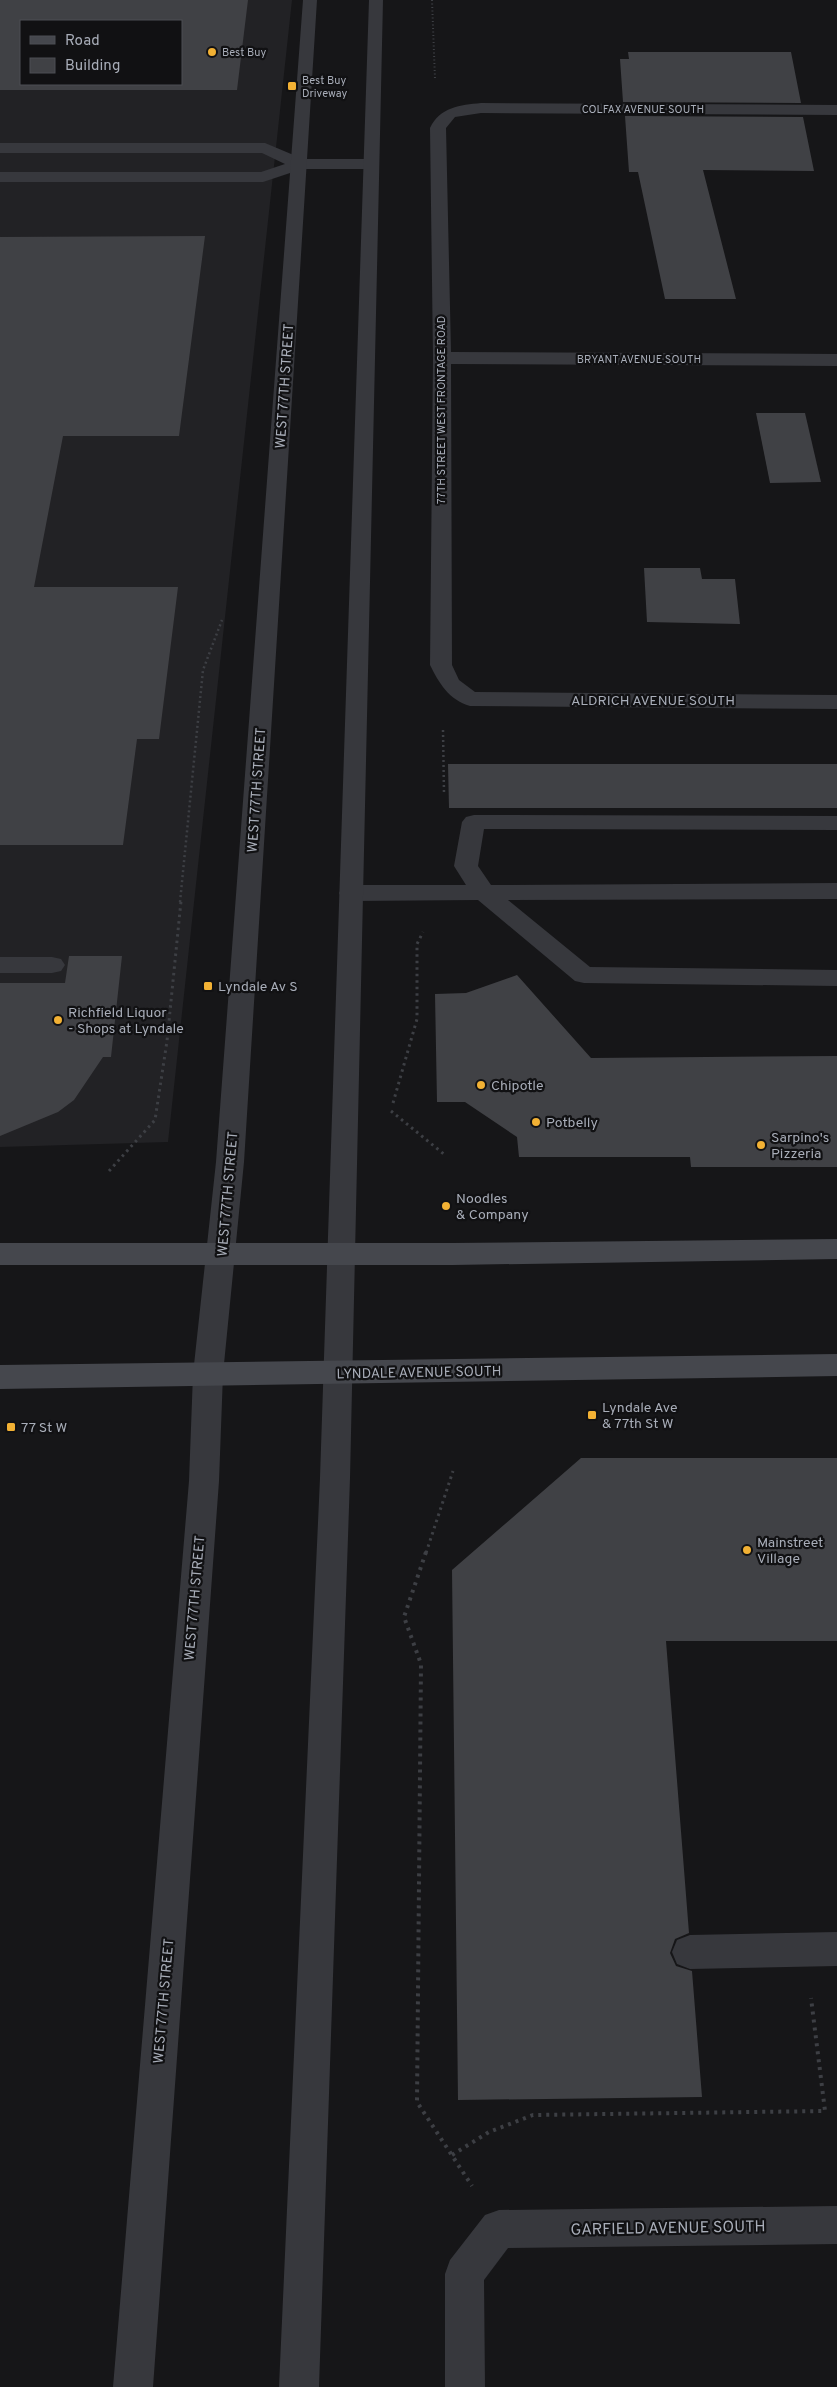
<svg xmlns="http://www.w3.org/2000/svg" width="837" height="2387" viewBox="0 0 837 2387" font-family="Overpass,sans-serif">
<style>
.built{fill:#222225;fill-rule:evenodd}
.building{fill:#404145;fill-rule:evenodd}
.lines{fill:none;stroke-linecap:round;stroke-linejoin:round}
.path-far3{stroke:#3d3f44;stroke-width:2;stroke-dasharray:1 2.5;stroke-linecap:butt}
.path-far2{stroke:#3d3f44;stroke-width:2.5;stroke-dasharray:2 3;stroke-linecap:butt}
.path-far1{stroke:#3d3f44;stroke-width:3;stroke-dasharray:2.5 4;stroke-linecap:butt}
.path{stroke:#3d3f44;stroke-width:4;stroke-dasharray:3 5;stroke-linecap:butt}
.service{fill:#37383d;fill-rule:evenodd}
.minor{fill:#37383d;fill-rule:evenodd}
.tertiary{fill:#37383d;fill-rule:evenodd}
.secondary{fill:#45474d;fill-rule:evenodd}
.poi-dot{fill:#f2b134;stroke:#111113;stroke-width:2}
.labels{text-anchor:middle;stroke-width:4.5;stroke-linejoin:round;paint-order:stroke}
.far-poi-label{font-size:11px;fill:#a8adb8;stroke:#111113;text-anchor:start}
.far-street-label{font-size:11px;fill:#a8adb8;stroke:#111113}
.street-label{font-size:14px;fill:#a8adb8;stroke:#111113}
.poi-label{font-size:14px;fill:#a8adb8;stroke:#111113;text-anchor:start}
.near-street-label{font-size:16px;fill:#a8adb8;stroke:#111113}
</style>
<rect width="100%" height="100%" fill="#161618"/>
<path class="built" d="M0,0H292L168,1142L0,1147ZM21,21H181V84H21Z"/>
<g class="building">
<path d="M0,0H248L237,90H0ZM21,21H181V84H21Z"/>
<polygon points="628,52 791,52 801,103 623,102 620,59 629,59"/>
<polygon points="625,116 803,117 814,171 703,170 736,299 665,299 638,172 629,172"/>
<polygon points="205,236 179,436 63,436 34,587 178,587 159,739 137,739 123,845 0,845 0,237"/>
<polygon points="756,413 805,413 821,482 770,483"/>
<polygon points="644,568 700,568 702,579 735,579 740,624 647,622"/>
<polygon points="448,764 837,764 837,808 449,808"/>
<polygon points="69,956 122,956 111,1057 103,1057 74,1100 58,1112 0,1136 0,983 65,983"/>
<polygon points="517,975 591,1058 837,1056 837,1167 691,1167 690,1157 519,1157 517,1137 465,1102 437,1102 435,994 466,993"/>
<polygon points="581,1458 837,1458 837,1641 666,1641 689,1933 675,1939 670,1953 676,1966 692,1971 702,2097 458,2100 452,1570"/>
</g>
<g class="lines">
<polyline class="path-far3" points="432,0 435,79"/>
<g class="path-far2">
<polyline points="443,730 444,794"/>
<polyline points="180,902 203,670 222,620"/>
</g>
<g class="path-far1">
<polyline points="393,1103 417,1019 417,944 423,932"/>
<polyline points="391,1111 445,1155"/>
<polyline points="109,1171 155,1120 167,1041 181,901"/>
<polyline points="426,1553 453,1471"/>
</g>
<g class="path">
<polyline points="426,1552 404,1617 421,1664 417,2102 472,2186"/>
<polyline points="452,2155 489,2132 533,2115 825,2111 811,1998"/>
</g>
<g class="service">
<polygon points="0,143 265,143 303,159 371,159 377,160 379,164 377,168 371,169 302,169 263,182 0,182 0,172 261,172 285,164 262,153 0,153"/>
<polygon points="474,815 837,816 837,830 484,829 478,866 491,885 837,883 837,899 508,900 590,967 837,970 837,986 584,983 575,981 478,900 351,901 342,899 339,893 342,887 351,885 466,885 454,866 462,822 466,817"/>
<polygon points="0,957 52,957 61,959 65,965 61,971 52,973 0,973"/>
<polygon points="837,1932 837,1966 690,1969 677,1964 672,1952 677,1940 690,1935"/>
</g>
<g class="minor">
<path d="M481,103L837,105V115L481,113L455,117L446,128L451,352L837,354V366L451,364L452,665L459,680L475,692L837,695V709L470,706C449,700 439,683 430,665L433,358L430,128C440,107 460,105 481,103Z"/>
<polygon points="837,2206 837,2244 508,2248 484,2280 485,2387 445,2387 445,2274 450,2260 485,2215 499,2210"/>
</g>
<g class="tertiary">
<polygon points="303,0 317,0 244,1162 223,1374 219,1481 153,2387 113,2387 189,1481 193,1374 216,1162"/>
<polygon points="369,0 383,0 350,1478 319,2387 279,2387 320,1478"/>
</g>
<g class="secondary">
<polygon points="837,1239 837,1259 453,1265 0,1265 0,1243 453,1243"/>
<polygon points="837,1354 837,1376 0,1389 0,1365"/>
</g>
</g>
<g class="poi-dot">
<circle cx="212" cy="52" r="5"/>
<rect x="287" y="81" width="10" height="10" rx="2.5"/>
<rect x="203" y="981" width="10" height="10" rx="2.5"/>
<circle cx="58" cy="1020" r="5"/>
<circle cx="481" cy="1085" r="5"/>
<circle cx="536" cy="1122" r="5"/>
<circle cx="761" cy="1145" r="5"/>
<circle cx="446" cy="1206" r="5"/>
<rect x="587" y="1410" width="10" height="10" rx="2.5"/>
<rect x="6" y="1422" width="10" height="10" rx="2.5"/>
<circle cx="747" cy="1550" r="5"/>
</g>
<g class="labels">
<g class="far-poi-label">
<text x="222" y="56">Best Buy</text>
<text x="302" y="84">Best Buy<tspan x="302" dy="13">Driveway</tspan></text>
</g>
<g class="far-street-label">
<text x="643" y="113">COLFAX AVENUE SOUTH</text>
<text x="639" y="363">BRYANT AVENUE SOUTH</text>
<text transform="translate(441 410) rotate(-90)" y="4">77TH STREET WEST FRONTAGE ROAD</text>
</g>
<g class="street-label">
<text transform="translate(284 386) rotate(-86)" y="5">WEST 77TH STREET</text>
<text x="653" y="705">ALDRICH AVENUE SOUTH</text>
<text transform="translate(256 790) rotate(-86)" y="5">WEST 77TH STREET</text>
<text transform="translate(227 1194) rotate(-85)" y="5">WEST 77TH STREET</text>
<text transform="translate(419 1372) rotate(-1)" y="5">LYNDALE AVENUE SOUTH</text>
<text transform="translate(194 1598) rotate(-85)" y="5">WEST 77TH STREET</text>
<text transform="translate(163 2001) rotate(-85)" y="5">WEST 77TH STREET</text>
</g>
<g class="poi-label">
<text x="218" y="991">Lyndale Av S</text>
<text x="68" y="1017">Richfield Liquor<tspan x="68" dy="16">- Shops at Lyndale</tspan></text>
<text x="491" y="1090">Chipotle</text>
<text x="546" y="1127">Potbelly</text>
<text x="771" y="1142">Sarpino's<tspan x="771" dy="16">Pizzeria</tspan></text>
<text x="456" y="1203">Noodles<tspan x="456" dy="16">&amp; Company</tspan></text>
<text x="602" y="1412">Lyndale Ave<tspan x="602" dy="16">&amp; 77th St W</tspan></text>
<text x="21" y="1432">77 St W</text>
<text x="757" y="1547">Mainstreet<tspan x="757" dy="16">Village</tspan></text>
</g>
<g class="near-street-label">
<text transform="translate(668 2227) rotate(-1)" y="6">GARFIELD AVENUE SOUTH</text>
</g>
</g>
<rect x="20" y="20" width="162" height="65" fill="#111113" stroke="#4d4f55"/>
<rect x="30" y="36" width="25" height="8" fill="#45474d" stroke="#4d4f55"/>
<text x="65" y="45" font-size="15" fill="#a8adb8">Road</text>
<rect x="30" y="58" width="25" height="15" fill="#404145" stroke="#4d4f55"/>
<text x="65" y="70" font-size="15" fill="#a8adb8">Building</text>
</svg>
